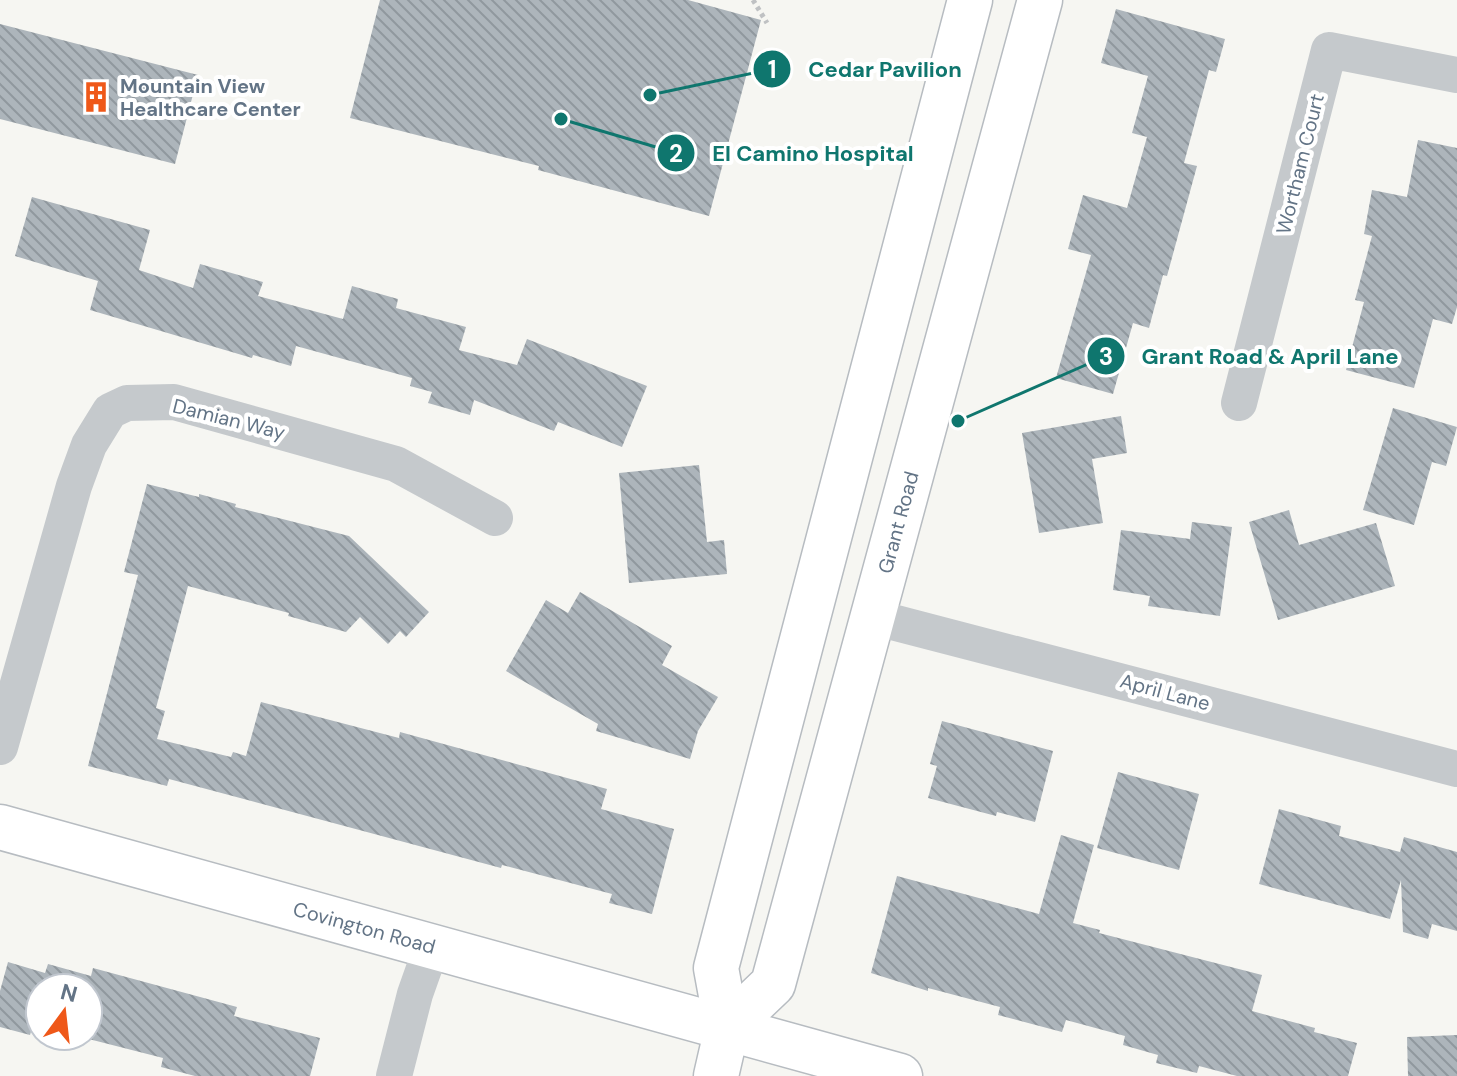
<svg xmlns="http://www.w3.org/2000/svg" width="1457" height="1076" viewBox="0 0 1457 1076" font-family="'DM Sans',sans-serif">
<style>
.building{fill:url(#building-back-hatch)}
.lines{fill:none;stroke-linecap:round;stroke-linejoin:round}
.secondary-casing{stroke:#b7bcc1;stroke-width:47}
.path{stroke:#bfc1c3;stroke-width:5;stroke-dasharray:4 4;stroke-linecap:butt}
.street{stroke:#c5c9cc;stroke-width:36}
.secondary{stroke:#fff;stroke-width:44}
.labels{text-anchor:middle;stroke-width:8;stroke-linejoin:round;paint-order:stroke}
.poi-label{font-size:20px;font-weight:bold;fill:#637486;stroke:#fff;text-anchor:start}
.street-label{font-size:20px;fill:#637486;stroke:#fff}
.leader{fill:none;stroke:#0f766e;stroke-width:3}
.callout-dot{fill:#0f766e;stroke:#fff;stroke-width:3}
.mark-label{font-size:24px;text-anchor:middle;font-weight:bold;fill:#fff}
.callout-label{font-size:22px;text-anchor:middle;font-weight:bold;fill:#0f766e;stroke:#fff;stroke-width:8;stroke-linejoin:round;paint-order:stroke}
</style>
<defs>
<pattern id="building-back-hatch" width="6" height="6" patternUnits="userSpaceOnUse" patternTransform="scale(2)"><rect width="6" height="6" fill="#adb5bb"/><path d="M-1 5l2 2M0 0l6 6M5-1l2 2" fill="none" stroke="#90989e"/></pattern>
</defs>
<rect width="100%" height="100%" fill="#f6f6f2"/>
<g class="building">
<polygon points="380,0 688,0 761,20 709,216 538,170 539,166 350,118"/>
<polygon points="1116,9 1225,39 1216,72 1209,70 1184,163 1197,166 1167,276 1163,275 1149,328 1133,323 1113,394 1056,378 1091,255 1068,249 1083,195 1127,208 1147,137 1132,133 1148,76 1101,63"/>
<polygon points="0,24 198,75 175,164 0,119"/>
<polygon points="1418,140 1457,148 1457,307 1452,324 1433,319 1414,388 1346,370 1364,302 1355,300 1372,236 1364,234 1372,190 1407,197"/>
<polygon points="32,197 150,230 139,270 193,288 200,264 263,282 258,296 343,319 352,286 398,299 396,308 466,327 459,350 517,365 527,339 647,386 622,447 558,422 554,431 474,400 470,415 428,403 432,392 410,386 412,378 296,346 291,366 253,355 252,358 90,310 98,281 15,256"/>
<polygon points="1393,408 1457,427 1446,466 1432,462 1414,525 1363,510"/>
<polygon points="1121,416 1127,453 1092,459 1103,523 1039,533 1022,433"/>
<polygon points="699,465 707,542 724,540 727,574 629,583 619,473"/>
<polygon points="147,484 199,497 199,494 236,504 235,507 349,536 429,612 406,637 400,631 388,644 360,617 346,632 288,616 289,613 188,586 156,708 165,711 157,739 231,757 233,752 246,756 261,702 399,738 400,732 607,789 601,809 674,829 652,914 609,903 612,894 502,865 501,868 169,779 167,786 88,766 138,575 124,572"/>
<polygon points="1289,510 1299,545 1376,523 1395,586 1278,620 1249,522"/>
<polygon points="1192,522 1232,527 1220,616 1148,606 1150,596 1113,590 1121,530 1190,539"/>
<polygon points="580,592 672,646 662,665 718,697 698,731 690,759 596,731 598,724 506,671 546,600 568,613"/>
<polygon points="942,721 1053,751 1035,822 997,812 996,816 928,798 937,766 930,764"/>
<polygon points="1118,772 1199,794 1179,870 1097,848"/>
<polygon points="1279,809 1341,826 1339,836 1400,852 1404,837 1457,852 1457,931 1432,924 1428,939 1403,932 1401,880 1390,919 1259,884"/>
<polygon points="1061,835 1094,845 1073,923 1100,930 1099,933 1262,975 1252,1011 1315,1028 1314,1032 1357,1043 1348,1076 1237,1076 1199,1066 1197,1073 1156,1063 1158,1055 1123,1045 1125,1036 1066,1020 1062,1032 998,1015 1000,1007 928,988 928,991 871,973 897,876 1039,914"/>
<polygon points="8,962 45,973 48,964 91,976 93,968 237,1007 234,1016 320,1038 310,1076 195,1076 161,1067 163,1058 77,1036 88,1036 88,988 40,988 40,1026 33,1025 30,1035 0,1027 0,991"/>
<polygon points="1457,1035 1457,1076 1408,1076 1407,1037"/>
</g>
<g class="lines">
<defs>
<g id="secondary">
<path id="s1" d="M0,827L900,1076"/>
<path id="s2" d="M727,1028L773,984L1040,0"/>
<polyline points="716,1076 727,1028 716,968 970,0"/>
</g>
</defs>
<use href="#secondary" class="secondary-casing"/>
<polyline class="path" points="753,0 767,23"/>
<g class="street">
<polyline points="1239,403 1329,50 1457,75"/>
<polyline points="873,617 1457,769"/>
<polyline points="0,747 74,486 89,445 110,411 127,403 174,402 396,464 495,518"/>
<polyline points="394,1076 415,994 432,946"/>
</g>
<use href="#secondary" class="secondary"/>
</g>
<defs>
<symbol id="building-bare" viewBox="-9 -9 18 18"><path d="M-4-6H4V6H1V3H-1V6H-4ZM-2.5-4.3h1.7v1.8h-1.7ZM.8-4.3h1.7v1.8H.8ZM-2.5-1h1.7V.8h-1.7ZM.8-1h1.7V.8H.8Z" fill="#ef5819" stroke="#fff" stroke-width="2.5" paint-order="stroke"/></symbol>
</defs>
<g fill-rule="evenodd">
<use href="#building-bare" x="74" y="75" width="44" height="44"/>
</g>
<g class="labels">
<g class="poi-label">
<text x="120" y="93">Mountain View<tspan x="120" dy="23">Healthcare Center</tspan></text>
</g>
<g class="street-label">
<text transform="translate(1300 164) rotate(-76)" y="7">Wortham Court</text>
<text transform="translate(229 419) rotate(14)" y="7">Damian Way</text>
<text dy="7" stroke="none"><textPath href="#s2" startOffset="542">Grant Road</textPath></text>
<text transform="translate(1165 692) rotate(15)" y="7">April Lane</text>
<text dy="7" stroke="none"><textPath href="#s1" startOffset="378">Covington Road</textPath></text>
</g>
</g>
<path class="leader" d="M650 95L772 69M561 119L676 153M958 421L1106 356"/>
<g class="callout-dot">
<circle cx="650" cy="95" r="8"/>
<circle cx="561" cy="119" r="8"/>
<circle cx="958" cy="421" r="8"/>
<circle cx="772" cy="69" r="20"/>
<circle cx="676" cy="153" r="20"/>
<circle cx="1106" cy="356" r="20"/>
</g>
<g class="mark-label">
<text x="772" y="78">1</text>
<text x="676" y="162">2</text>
<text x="1106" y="365">3</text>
</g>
<g class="callout-label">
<text x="885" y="77">Cedar Pavilion</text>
<text x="813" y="161">El Camino Hospital</text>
<text x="1270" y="364">Grant Road &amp; April Lane</text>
</g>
<g transform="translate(64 1012) rotate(15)"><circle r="38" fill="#ffffff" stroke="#c1c7cf" stroke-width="2"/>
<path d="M0-6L14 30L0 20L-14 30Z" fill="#ef5819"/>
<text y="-12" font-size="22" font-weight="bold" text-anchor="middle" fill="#637486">N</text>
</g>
</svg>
